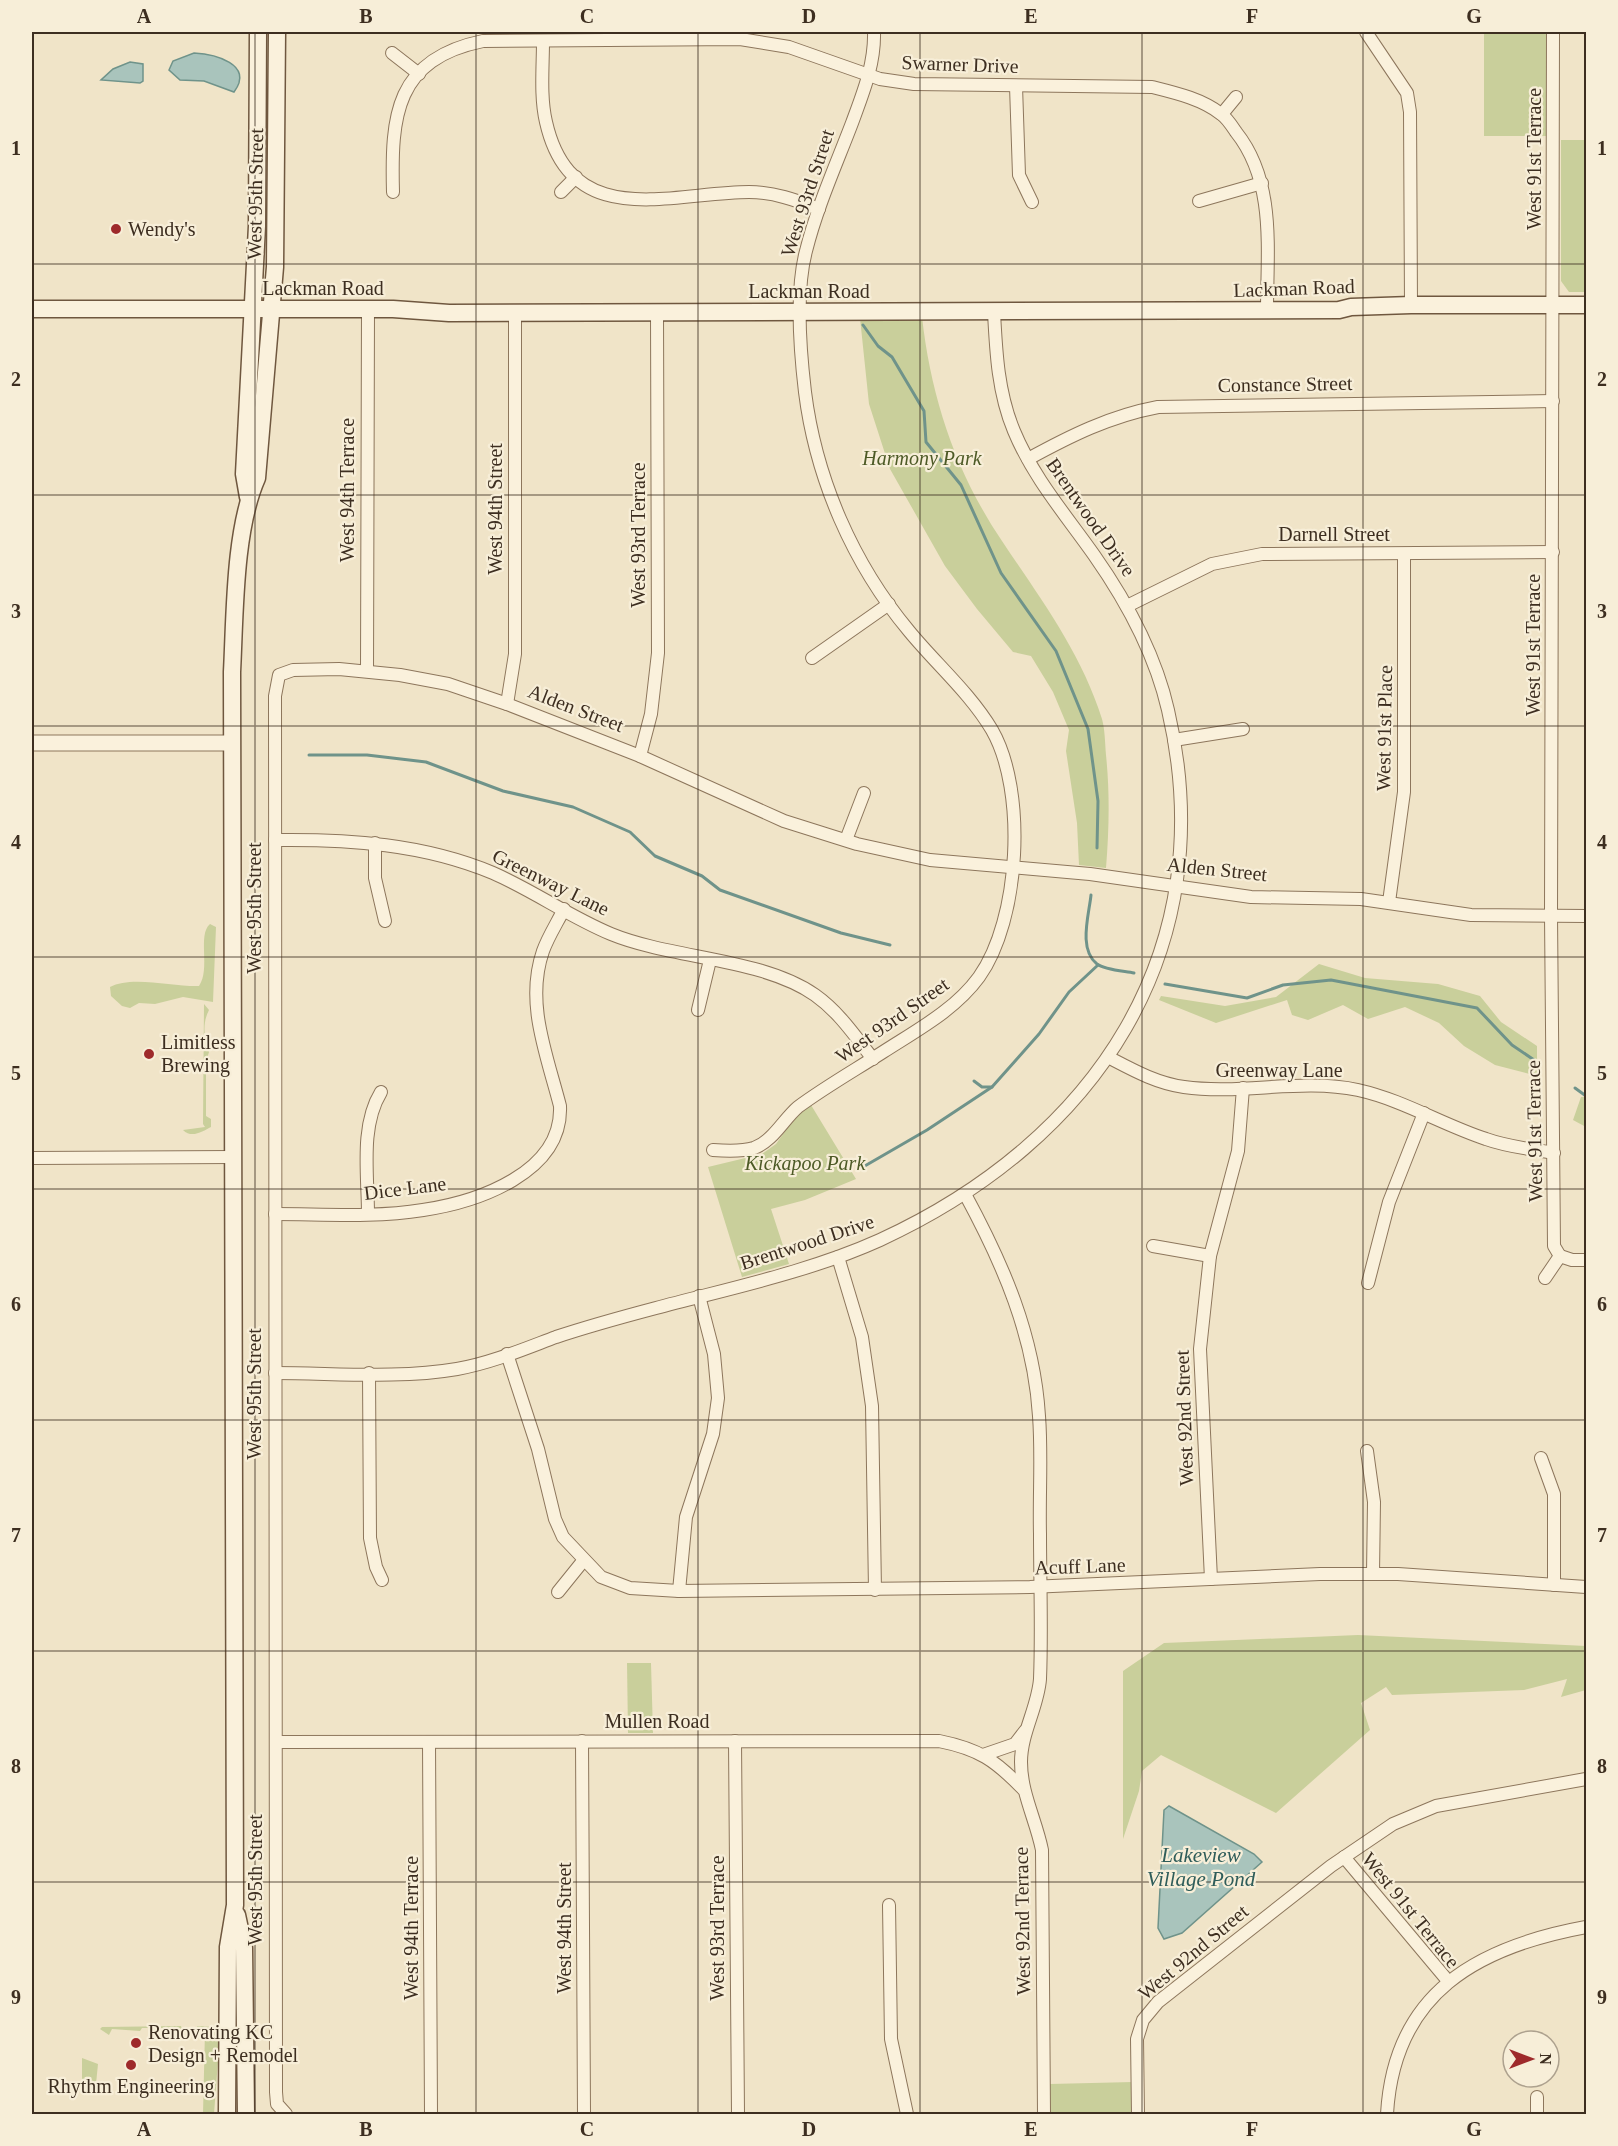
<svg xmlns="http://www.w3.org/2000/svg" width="1618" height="2146" viewBox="0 0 1618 2146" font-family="Georgia,serif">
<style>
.green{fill:#c9cf9b}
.water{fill:#a9c4bc;stroke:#6f938a;stroke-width:1.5}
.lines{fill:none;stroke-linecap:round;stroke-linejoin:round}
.stream{stroke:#6f938a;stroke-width:3}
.minor-casing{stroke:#8d765c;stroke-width:14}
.tertiary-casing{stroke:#8d765c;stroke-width:17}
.secondary-casing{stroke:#6f573f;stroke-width:19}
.minor{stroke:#faf1dc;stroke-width:12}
.tertiary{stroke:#faf1dc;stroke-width:15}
.secondary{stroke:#faf1dc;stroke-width:16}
.grid{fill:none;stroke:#3d2e20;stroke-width:1.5;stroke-opacity:0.55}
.poi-dot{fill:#9e2a2b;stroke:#f7eed8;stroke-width:2}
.labels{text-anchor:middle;stroke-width:4.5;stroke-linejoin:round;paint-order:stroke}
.street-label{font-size:20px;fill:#3d2e20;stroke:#f7eed8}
.poi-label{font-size:20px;fill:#3d2e20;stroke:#f7eed8;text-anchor:start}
.park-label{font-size:20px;font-style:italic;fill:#4d5a26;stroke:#f7eed8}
.water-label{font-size:21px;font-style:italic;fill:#2f5d5a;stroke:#f7eed8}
.neatline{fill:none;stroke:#3d2e20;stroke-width:2}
.grid-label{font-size:20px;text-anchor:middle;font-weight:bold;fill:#3d2e20}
</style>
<rect width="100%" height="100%" fill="#f0e4c8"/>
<g class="green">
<rect x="1484" y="32" width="64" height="104"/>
<polygon points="1561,140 1586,140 1586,292 1569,292 1561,281"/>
<path d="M922,317C931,398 956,473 1002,541C1040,598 1081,652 1102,719C1105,730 1105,743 1106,755C1110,794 1109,830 1106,868L1079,865L1077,823L1066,751L1069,730L1053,692L1031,656L1013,652L977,609L945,566L890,469L869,404L860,318Z"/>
<path d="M210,924L216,927L213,1002L183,997L155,1004L139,1003L130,1008L122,1006L111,996L110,987C131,975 175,987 199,986C211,969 197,935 210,924Z"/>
<polygon points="1319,964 1365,978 1438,984 1480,996 1501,1022 1537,1046 1537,1076 1495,1065 1464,1046 1439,1023 1405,1007 1368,1019 1343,1005 1308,1020 1292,1015 1287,1000 1216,1023 1159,1000 1161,996 1225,1006 1276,997"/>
<path d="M204,1004L209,1010C202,1023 204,1039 209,1052L206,1062V1116L211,1119V1127C203,1131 192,1139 183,1130L205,1127L203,1124Z"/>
<polygon points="1581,1097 1586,1097 1586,1127 1573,1120"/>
<polygon points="811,1105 856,1179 805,1200 771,1209 789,1264 742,1277 708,1167 762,1154 776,1144 795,1117"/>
<polygon points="1358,1635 1586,1646 1586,1690 1561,1697 1567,1679 1524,1690 1392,1695 1386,1687 1361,1703 1370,1730 1276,1813 1161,1755 1142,1771 1139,1791 1123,1839 1123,1671 1164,1643"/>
<polygon points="627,1663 651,1663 653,1733 628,1733"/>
<polygon points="181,2026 182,2030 167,2031 167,2035 162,2028 142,2028 140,2031 112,2029 109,2035 100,2029 102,2027"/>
<polygon points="197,2026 214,2027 220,2034 214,2114 203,2114 205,2031 196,2031"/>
<polygon points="82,2058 98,2064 96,2084 87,2083 82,2079"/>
<polygon points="1133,2082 1133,2114 1050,2114 1050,2084"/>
</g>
<g class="water">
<path d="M194,53C214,54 255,64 234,92L204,81L180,80L169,70L173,61Z"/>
<polygon points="130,62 143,64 143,81 140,83 101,80 113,69"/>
<polygon points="1169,1806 1254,1854 1262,1862 1182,1933 1164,1939 1158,1928 1164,1810"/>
</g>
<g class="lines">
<g class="stream">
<polyline points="863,325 878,346 892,357 924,411 926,442 961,485 1001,573 1056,651 1088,729 1098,801 1097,848"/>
<polyline points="309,755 367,755 426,762 503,791 573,807 630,832 655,856 702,876 720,890 841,933 890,945"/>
<path d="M1091,895C1089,915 1078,949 1097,964C1105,970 1124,971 1134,973"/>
<polyline points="1165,984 1247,998 1283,985 1331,980 1477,1008 1512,1045 1540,1064"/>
<polyline points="974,1081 982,1087 992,1087"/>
<polyline points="1575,1088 1586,1096"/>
<polyline points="863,1167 927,1130 992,1087 1039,1034 1069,992 1098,965"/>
</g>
<defs>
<g id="minor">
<polyline points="1366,32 1407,93 1410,112 1411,305"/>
<polyline points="1553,32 1551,916 1554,1246 1560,1256"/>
<path d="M543,41C543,67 540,97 546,122C571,233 673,192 749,192C773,192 796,200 819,209"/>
<polyline points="392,53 419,74"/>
<polyline points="1016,86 1019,175 1032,202"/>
<polyline points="1222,114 1236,97"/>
<path d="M393,192C391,116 395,59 483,41L740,39L789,47L880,79L914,84L1152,87C1176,93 1202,99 1221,114C1227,118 1232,126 1236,132C1276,182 1267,250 1267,310"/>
<polyline points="561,192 576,177"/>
<polyline points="1199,201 1262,183"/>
<path d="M1028,459C1070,436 1110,416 1158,407L1553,401"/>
<polyline points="1127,606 1212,564 1262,554 1553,552"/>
<polyline points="812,658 889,604"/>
<polyline points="367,671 368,309"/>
<polyline points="507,704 515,654 515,313"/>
<polyline points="1174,740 1243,729"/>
<polyline points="640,756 651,714 658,653 657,313"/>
<path d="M275,840C349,839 424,844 493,873C534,891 570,917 611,934C672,959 762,958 815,995C839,1012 855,1036 873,1059"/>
<polyline points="846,840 864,793"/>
<polyline points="375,843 375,878 385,921"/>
<polyline points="1389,902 1404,792 1404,554"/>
<polyline points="698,1010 710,960"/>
<path d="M1108,1057C1133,1070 1156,1083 1184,1087C1242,1095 1301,1078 1358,1090C1403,1100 1443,1125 1486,1139C1508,1147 1531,1149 1554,1153"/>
<path d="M713,1150C726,1151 741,1152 754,1148C773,1141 783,1120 798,1107C825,1087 855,1070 883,1052C917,1030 955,1010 979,977C1020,920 1027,791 992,730C970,693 936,664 909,631C853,564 816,479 805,392C800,350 795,292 806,251C817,207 836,165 852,123C863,93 875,64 874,32"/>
<polyline points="32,1158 233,1157"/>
<path d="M965,1194C1003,1264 1034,1335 1039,1416C1042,1455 1039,1495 1040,1534C1040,1582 1042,1631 1040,1679C1038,1707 1021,1733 1021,1762C1021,1793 1036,1820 1042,1850L1044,2114"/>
<path d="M275,1214C323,1214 374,1218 423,1210C477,1202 563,1173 560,1106C547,1055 525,1003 543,951C548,937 557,923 564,909"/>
<path d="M368,1214C368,1175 360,1126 381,1092"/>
<polyline points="1153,1246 1210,1256"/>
<polyline points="1560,1256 1572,1260 1586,1260"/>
<polyline points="838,1257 862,1337 872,1406 875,1590"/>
<polyline points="1545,1278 1560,1256"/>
<polyline points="1368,1283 1389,1202 1424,1113"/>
<polyline points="507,1354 538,1449 555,1519 563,1537 601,1577 630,1588 679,1591 1030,1587 1320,1574 1398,1574 1586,1587"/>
<path d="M275,1373C335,1373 398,1379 457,1369C491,1363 524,1349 556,1337C589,1326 622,1317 656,1308C731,1288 809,1272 880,1240C1095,1141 1224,951 1168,710C1155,653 1127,602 1094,555C1065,514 1033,477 1014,431C998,393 996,352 994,312"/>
<polyline points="369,1373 370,1538 376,1567 382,1580"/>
<polyline points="1367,1451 1374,1502 1373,1574"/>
<polyline points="1541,1458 1554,1494 1554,1585"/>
<polyline points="1211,1579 1200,1349 1210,1256 1238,1151 1243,1088"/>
<polyline points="679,1591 686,1517 713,1434 718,1398 714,1354 699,1296"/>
<polyline points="558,1592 583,1561"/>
<polyline points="582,1741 584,2114"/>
<polyline points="735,1741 738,2114"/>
<path d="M276,1742L939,1741C979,1749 995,1760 1023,1789"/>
<polyline points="429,1742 431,2114"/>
<polyline points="983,1755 1015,1744 1025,1731"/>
<polyline points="1344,1857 1448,1981"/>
<polyline points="889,1905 891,2039 907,2114"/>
<polyline points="286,2114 277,2104 276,2092 275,696 279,675 293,670 339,669 400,675 448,684 507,704 640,756 784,821 857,844 930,860 1090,874 1251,897 1361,899 1471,915 1586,916"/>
<polyline points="1138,2114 1137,2039 1143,2020 1158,2002 1331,1866 1393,1824 1436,1806 1586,1779"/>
<path d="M1387,2114C1394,1993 1477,1947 1586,1927"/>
<polyline points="1537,2114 1537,2097"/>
</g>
<polyline id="tertiary" points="32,743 232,743"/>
<g id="secondary">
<polyline points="32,309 393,309 449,313 1339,310 1351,307 1411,305 1586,305"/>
<polyline points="248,497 244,474 257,226 258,32"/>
<polyline points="237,1915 244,1948 246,2114"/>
<path d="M227,2114L228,1947L235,1905L232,672C235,614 234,530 257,478L275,267L277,32"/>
</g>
</defs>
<use href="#minor" class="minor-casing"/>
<use href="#tertiary" class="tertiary-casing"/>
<use href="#secondary" class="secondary-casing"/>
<use href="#minor" class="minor"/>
<use href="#tertiary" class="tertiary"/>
<use href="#secondary" class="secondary"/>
</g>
<path class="grid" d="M255,32V2114M476,32V2114M698,32V2114M920,32V2114M1142,32V2114M1363,32V2114M32,264H1586M32,495H1586M32,726H1586M32,957H1586M32,1189H1586M32,1420H1586M32,1651H1586M32,1882H1586"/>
<g class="poi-dot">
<circle cx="116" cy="229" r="6"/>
<circle cx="149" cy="1054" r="6"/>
<circle cx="136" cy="2043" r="6"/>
<circle cx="131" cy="2065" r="6"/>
</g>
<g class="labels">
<g class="street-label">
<text transform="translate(960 64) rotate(2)" y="7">Swarner Drive</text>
<text transform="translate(1534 159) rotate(-90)" y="7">West 91st Terrace</text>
<text transform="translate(807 193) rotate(-72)" y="7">West 93rd Street</text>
<text transform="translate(255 194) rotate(-89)" y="7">West 95th Street</text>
<text x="323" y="295">Lackman Road</text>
<text transform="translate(1294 288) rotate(-2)" y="7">Lackman Road</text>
<text x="809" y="298">Lackman Road</text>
<text transform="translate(1285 384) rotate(-1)" y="7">Constance Street</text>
<text transform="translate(347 490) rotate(-90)" y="7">West 94th Terrace</text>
<text transform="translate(495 509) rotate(-90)" y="7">West 94th Street</text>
<text transform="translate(1091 517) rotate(55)" y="7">Brentwood Drive</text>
<text x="1334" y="541">Darnell Street</text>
<text transform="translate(638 535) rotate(-90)" y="7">West 93rd Terrace</text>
<text transform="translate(1533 645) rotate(-90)" y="7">West 91st Terrace</text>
<text transform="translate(576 708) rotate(21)" y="7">Alden Street</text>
<text transform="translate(1384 728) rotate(-89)" y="7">West 91st Place</text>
<text transform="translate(1217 869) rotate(6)" y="7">Alden Street</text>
<text transform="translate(551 882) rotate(26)" y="7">Greenway Lane</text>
<text transform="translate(254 908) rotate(-90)" y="7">West 95th Street</text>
<text transform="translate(892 1020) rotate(-35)" y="7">West 93rd Street</text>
<text x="1279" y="1077">Greenway Lane</text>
<text transform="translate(1534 1131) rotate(-91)" y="7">West 91st Terrace</text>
<text transform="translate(405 1188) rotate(-7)" y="7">Dice Lane</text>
<text transform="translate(807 1242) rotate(-18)" y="7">Brentwood Drive</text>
<text transform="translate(254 1394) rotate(-90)" y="7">West 95th Street</text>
<text transform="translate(1184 1418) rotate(-92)" y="7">West 92nd Street</text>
<text transform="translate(1080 1566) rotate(-2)" y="7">Acuff Lane</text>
<text x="657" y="1728">Mullen Road</text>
<text transform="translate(255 1880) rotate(-90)" y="7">West 95th Street</text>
<text transform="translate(1411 1910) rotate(51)" y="7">West 91st Terrace</text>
<text transform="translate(1022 1921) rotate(-91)" y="7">West 92nd Terrace</text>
<text transform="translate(411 1928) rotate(-90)" y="7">West 94th Terrace</text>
<text transform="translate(564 1928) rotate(-90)" y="7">West 94th Street</text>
<text transform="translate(717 1928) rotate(-90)" y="7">West 93rd Terrace</text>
<text transform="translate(1193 1952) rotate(-40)" y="7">West 92nd Street</text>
</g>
<g class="poi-label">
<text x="128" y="236">Wendy's</text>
<text x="161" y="1049">Limitless<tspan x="161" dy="23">Brewing</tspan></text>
<text x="148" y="2039">Renovating KC<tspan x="148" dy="23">Design + Remodel</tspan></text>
<text x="131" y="2093" text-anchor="middle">Rhythm Engineering</text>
</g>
<g class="park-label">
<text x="922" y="465">Harmony Park</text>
<text x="805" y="1170">Kickapoo Park</text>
</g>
<g class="water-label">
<text x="1201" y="1862">Lakeview<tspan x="1201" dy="24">Village Pond</tspan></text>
</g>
</g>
<rect width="1618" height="2146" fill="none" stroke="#f7eed8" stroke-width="66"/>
<g transform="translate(1531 2059) rotate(90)"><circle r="28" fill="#f7eed8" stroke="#ada18e" stroke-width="1.5"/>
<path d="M0-4.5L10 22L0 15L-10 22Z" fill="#9e2a2b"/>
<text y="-9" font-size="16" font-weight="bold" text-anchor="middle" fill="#3d2e20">N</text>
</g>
<rect x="33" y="33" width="1552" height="2080" class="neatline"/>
<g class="grid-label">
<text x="144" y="23">A</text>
<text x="366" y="23">B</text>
<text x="587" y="23">C</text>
<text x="809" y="23">D</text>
<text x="1031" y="23">E</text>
<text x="1252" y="23">F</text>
<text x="1474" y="23">G</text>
<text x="16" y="155">1</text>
<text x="1602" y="155">1</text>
<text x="16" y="386">2</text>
<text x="1602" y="386">2</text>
<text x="16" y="618">3</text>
<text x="1602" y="618">3</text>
<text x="16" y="849">4</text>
<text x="1602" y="849">4</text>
<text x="16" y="1080">5</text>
<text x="1602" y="1080">5</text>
<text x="16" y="1311">6</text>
<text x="1602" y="1311">6</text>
<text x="16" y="1542">7</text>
<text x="1602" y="1542">7</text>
<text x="16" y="1773">8</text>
<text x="1602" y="1773">8</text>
<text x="16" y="2004">9</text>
<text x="1602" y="2004">9</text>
<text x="144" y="2136">A</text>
<text x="366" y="2136">B</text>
<text x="587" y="2136">C</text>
<text x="809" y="2136">D</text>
<text x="1031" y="2136">E</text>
<text x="1252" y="2136">F</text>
<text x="1474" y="2136">G</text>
</g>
</svg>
